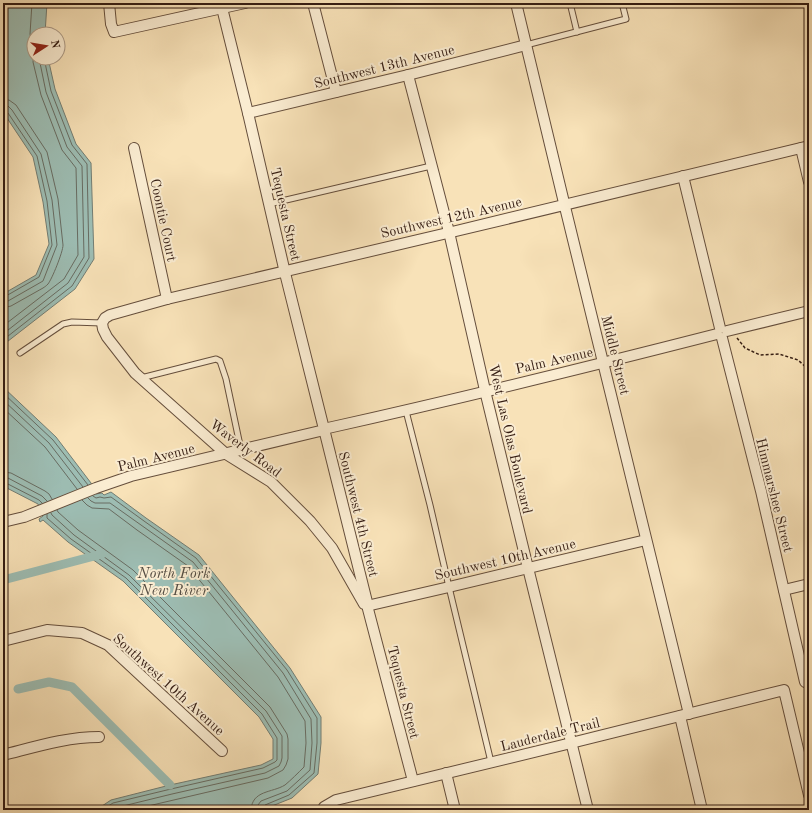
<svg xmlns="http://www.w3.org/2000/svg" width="812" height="813" viewBox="0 0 812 813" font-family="'Old Standard TT',serif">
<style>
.water{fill:#9dbdb3;stroke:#737d73}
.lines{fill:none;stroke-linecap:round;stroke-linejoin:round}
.shore{stroke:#686c62;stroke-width:1}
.canal{stroke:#9dbdb3;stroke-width:9}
.lane-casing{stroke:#654e3c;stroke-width:7}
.street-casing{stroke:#654e3c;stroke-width:12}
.path{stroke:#341c12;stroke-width:1.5;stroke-dasharray:3 2;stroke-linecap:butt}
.lane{stroke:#faecd1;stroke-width:5}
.street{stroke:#faecd1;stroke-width:10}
.labels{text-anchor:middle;stroke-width:4;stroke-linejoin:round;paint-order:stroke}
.street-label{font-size:14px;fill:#341c12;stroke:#faecd1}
.water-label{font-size:15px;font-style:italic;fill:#544c42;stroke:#faecd1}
</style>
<rect width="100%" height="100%" fill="#f8e2b8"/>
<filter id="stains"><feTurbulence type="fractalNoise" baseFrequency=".005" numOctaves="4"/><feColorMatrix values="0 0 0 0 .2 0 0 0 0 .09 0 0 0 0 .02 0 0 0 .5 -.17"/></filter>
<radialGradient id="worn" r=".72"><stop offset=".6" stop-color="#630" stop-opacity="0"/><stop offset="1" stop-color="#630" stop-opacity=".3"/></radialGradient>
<g class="water">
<polygon points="3,3 47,3 45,34 34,34 34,58 48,58 55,89 76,144 91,163 94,259 75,289 3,345 3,294 36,275 49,244 43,202 33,157 3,112"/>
<polygon points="3,387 56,437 91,483 96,494 102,493 104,495 111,492 146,518 199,555 290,668 321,717 321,743 318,774 292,798 262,810 96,810 111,800 170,785 261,765 273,759 273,739 259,717 123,581 68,542 43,520 40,522 39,519 43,516 38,504 3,486"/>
</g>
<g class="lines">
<g class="shore">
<polyline points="32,3 30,34 31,39 34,43"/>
<path d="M3,100H9L16,105L47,152L58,199L63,245C63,252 52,279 48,284C46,286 46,286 43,288L11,306L3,308"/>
<polyline points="3,106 8,106 12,110 41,154 52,200 57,245 43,281 8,301 3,302"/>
<polyline points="3,111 6,111 8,113 37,156 47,201 52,245 39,277 6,296 3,297"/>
<polyline points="3,326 64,279 78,255 76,168 62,150 41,95 33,62 34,54"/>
<polyline points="3,334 68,283 84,257 82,166 67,147 46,92 39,58"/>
<polyline points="3,340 72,286 89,258 87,164 72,145 51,91 44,58"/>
<polyline points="3,393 53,440 88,485"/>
<polyline points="3,400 49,443 83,487"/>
<polyline points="3,408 45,447 77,489"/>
<polyline points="3,472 11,473 45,491 49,494 52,499"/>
<polyline points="3,478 8,478 42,496 47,501"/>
<polyline points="3,483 6,483 39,500 42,503"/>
<polyline points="93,496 96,498 100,497 104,498 111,497 144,521 196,558 287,670 317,718 317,743 314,773 289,795 265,805 263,807 262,810"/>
<polyline points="88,498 91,501 95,503 110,503 141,525 193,562 283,673 311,719 312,743 310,770 287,791 261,801 258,805 257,810"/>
<path d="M82,500L87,505L92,508L109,509L137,530L188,566L278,677L305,721L306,743L304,767C298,773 291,780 285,785C272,793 252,790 251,810"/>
<polyline points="57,510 58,512 78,530 133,570 270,707 287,734 288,739 288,759 286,765 283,770 268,778 131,810"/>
<polyline points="51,513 52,515 74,535 129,575 266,711 282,736 282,758 281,762 279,766 265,773 172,794 115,808 111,810"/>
<polyline points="47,514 47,518 71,539 126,578 262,714 277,738 277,760 275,762 263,768 171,789 113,803 102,810"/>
</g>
<g class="canal">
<polyline points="3,580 102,554"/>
<polyline points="18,689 49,682 72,687 170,785"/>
</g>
<defs>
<g id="lane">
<polyline points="570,3 577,32"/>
<polyline points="526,45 626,19 622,3"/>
<polyline points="269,204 431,166"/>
<polyline points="20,353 63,324 72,322 102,323"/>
<polyline points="141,378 208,361 216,359 220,361 226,379 241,450"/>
<polyline points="406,411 430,505 449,587 491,762"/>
</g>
<g id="street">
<polyline points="109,3 111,24 114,32 245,3"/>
<polyline points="313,3 336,92"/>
<polyline points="516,3 566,211 689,714"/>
<polyline points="222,8 248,113 286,277 323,425"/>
<polyline points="408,75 449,232 487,399 528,568 588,810"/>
<polyline points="248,113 408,75 526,45"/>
<polyline points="134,148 167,299"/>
<polyline points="801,148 809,182"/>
<polyline points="683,176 720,328"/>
<polyline points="727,331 809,311"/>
<polyline points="722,338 761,491 805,682 809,681"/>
<path d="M328,428C458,399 588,367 717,334"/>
<polyline points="325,433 367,602"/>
<polyline points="3,522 24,517 96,488 131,476 320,431"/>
<polyline points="784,590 809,584"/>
<polyline points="364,604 332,548 310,521 271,482 226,454 135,373 107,337 103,329 102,323 105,318 110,315 167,299 456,231 809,146"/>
<polyline points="371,605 449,587 646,540"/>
<polyline points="368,609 413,781"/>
<polyline points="3,641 47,630 82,633 108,645 222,751"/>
<polyline points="680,716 702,810"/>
<path d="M3,755C35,747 66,737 99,737"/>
<polyline points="446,773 455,810"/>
<polyline points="324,810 324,807 336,800 563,745 784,690 809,795"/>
</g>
</defs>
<use href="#lane" class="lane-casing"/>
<use href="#street" class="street-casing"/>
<polyline class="path" points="737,338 745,348 760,355 779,354 798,360 809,370 809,379"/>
<use href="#lane" class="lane"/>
<use href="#street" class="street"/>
</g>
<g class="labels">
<g class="street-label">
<text transform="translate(384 66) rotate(-14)" y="5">Southwest 13th Avenue</text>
<text transform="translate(286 214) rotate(77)" y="5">Tequesta Street</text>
<text transform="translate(451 217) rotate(-13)" y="5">Southwest 12th Avenue</text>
<text transform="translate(164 220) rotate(78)" y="5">Coontie Court</text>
<text transform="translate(616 355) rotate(76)" y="5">Middle Street</text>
<text transform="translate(554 360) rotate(-13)" y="5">Palm Avenue</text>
<text transform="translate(511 439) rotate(77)" y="5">West Las Olas Boulevard</text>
<text transform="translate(246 448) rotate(37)" y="5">Waverly Road</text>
<text transform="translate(156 457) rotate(-14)" y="5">Palm Avenue</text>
<text transform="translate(775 495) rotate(76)" y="5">Himmarshee Street</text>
<text transform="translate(359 514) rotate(76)" y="5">Southwest 4th Street</text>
<text transform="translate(505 559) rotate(-13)" y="5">Southwest 10th Avenue</text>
<text transform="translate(169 684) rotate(42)" y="5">Southwest 10th Avenue</text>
<text transform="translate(404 692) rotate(76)" y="5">Tequesta Street</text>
<text transform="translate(550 734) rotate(-14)" y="5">Lauderdale Trail</text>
</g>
<g class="water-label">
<text x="174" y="578">North Fork<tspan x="174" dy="17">New River</tspan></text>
</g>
</g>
<rect width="812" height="813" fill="none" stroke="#f8e2b8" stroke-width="16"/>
<rect x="4" y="4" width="804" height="805" fill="none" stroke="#341c12" stroke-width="2"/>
<rect x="8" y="8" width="796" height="797" fill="none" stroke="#341c12"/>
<g transform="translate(46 46) rotate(78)"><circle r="19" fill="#faecd1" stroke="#ab9985"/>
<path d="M0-3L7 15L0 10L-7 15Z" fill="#8f2418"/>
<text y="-6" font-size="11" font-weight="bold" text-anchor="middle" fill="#341c12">N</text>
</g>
<rect width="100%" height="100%" filter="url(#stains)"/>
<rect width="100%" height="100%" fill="url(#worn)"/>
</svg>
